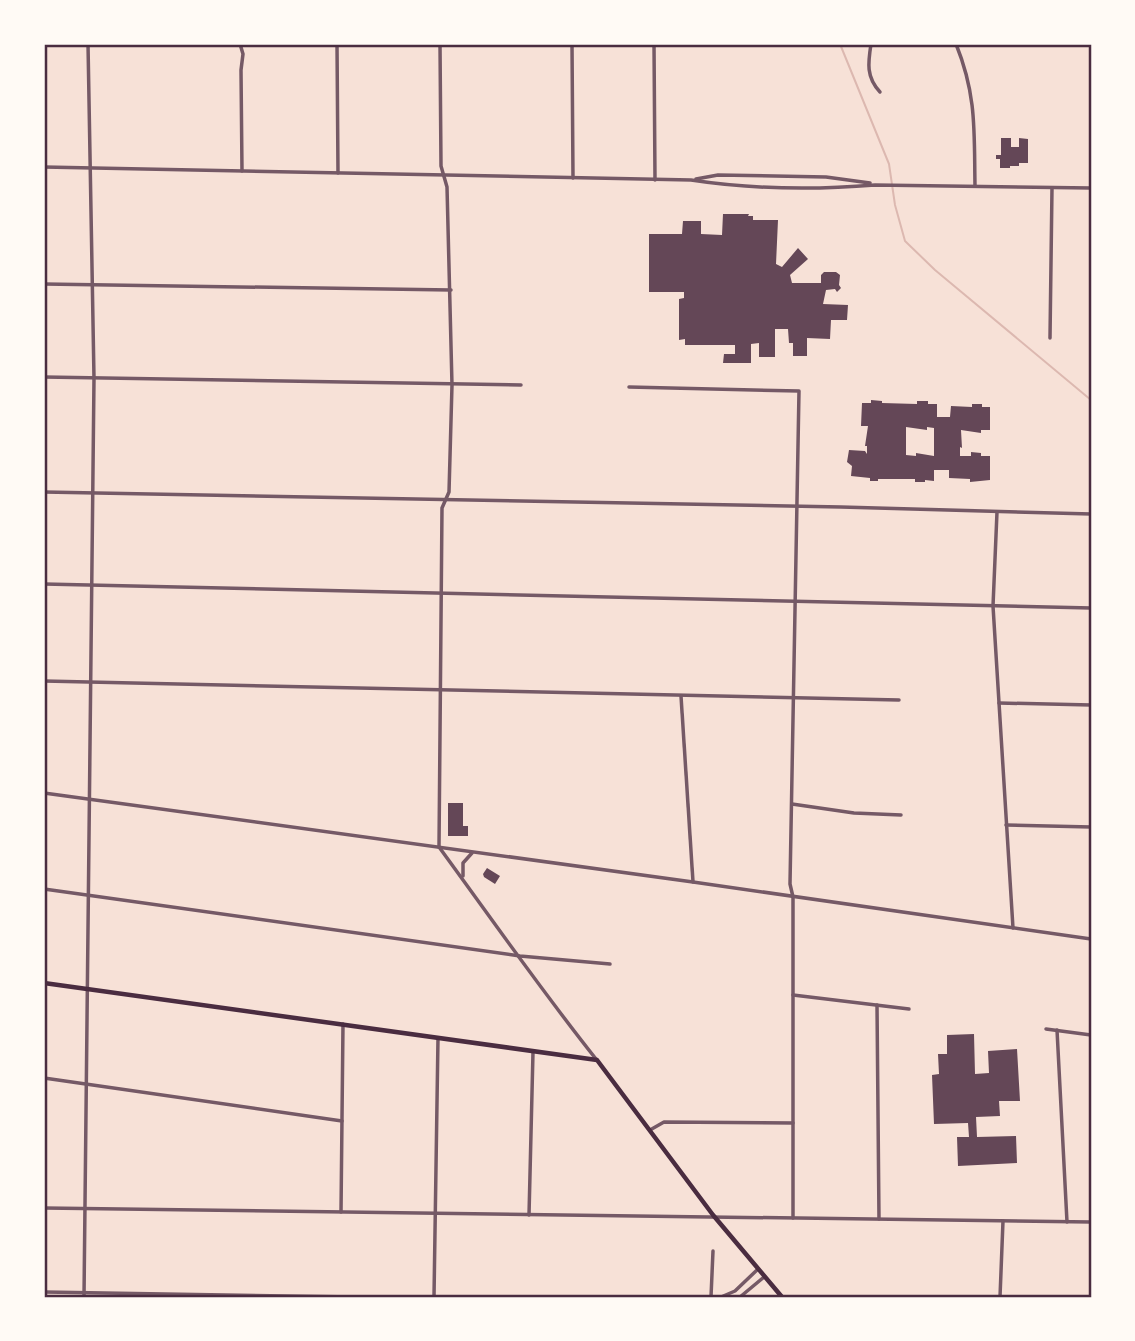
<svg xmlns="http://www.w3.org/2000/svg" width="1135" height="1341" viewBox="0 0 1135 1341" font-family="Signika,sans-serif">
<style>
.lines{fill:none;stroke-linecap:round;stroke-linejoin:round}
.stream{stroke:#dcb8b0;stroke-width:2}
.building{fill:#644757;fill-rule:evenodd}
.minor{stroke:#755966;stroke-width:3.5}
.tertiary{stroke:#755966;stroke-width:3.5}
.secondary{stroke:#4a2c40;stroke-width:4.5}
.neatline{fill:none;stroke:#4a2c40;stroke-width:2.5}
</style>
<rect width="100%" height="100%" fill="#f7e1d7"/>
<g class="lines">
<polyline class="stream" points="840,44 889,164 895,205 905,241 935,270 1091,400"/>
</g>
<g class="building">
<polygon points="1001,138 1011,138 1011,147 1019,147 1019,138 1028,139 1028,163 1019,163 1019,166 1010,166 1010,168 1000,168 1000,159 996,159 996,155 1001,155"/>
<polygon points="723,214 749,214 748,216 753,216 753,220 778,220 776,264 782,267 798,248 808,259 790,275 792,283 821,283 821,275 824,272 836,272 840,275 839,285 841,288 837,292 835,289 826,290 823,304 848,305 847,320 831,320 830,339 807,338 807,356 793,356 793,343 789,343 788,329 775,329 775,357 759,357 759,343 751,344 751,363 723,363 724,354 735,354 735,345 685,345 685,339 679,340 679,299 684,298 684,292 649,292 649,234 682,234 683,221 701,221 701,234 722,235"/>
<path d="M871,400L882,401V403L917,404V401H928V404H937V417H950L951,406L972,407V404H982V407H990V430H981V433L961,430L962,448L960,447V456H971V452L981,453V456H990V480L970,482V479L949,478V470H934V481L925,480V482H915V479H878V481H870V478L851,476L852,466L847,462L849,450L865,451L867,454V446H865L868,426H861L862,403H871ZM906,427L927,430V427L934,428V456L916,453V456L906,455Z"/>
<polygon points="448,803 463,803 463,826 468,826 468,836 448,836"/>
<polygon points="487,868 500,876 495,884 484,877 483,874"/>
<polygon points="974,1034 975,1074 989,1073 988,1051 1017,1049 1020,1101 999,1101 1000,1116 976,1117 977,1137 1016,1136 1017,1163 958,1166 957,1137 969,1137 968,1123 934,1124 932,1075 939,1074 938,1054 947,1054 947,1035"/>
</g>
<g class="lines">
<g class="minor">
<polyline points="240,44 243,54 241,70 242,171"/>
<polyline points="337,44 338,173"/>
<polyline points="572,44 573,178"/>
<polyline points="654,44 655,180"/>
<path d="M871,44C868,63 866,77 880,92"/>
<path d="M956,44C977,96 974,132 975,186"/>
<path d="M44,167L691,180C750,189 815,190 875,185L1091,188"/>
<polyline points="696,179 718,175 826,177 870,183"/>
<polyline points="44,284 451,290"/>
<polyline points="1050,338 1052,188"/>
<polyline points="44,377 521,385"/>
<polyline points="629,387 799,391 790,884 793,897 793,1218"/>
<polyline points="44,492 841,507 1091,514"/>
<polyline points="997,512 993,606 1013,928"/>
<polyline points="44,584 1091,608"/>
<polyline points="44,681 899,700"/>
<polyline points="681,696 693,882"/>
<polyline points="999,703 1091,705"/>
<polyline points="792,804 854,813 901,815"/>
<polyline points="1006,825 1091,827"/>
<polyline points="439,847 442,508 449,492 452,385 447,187 441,166 440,44"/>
<polyline points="44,889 520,956 610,964"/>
<polyline points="793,995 909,1009"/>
<polyline points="877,1005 879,1219"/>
<polyline points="1046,1029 1091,1035"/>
<polyline points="1057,1030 1067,1222"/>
<polyline points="44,1078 342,1121"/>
<polyline points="650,1130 664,1122 793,1123"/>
<polyline points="44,1208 1091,1222"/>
<polyline points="341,1212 343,1024"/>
<polyline points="529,1215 533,1052"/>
<polyline points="44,1292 354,1297"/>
<polyline points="84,1297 94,378 88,44"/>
<polyline points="434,1297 438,1038"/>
<polyline points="711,1297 713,1251"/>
<polyline points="721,1297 735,1291 757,1270"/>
<polyline points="740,1297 764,1277"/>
<polyline points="1000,1297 1003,1221"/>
</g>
<g class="tertiary">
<polyline points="44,793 693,882 1091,939"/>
<path d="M439,847C491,918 541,990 596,1059"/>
<polyline points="463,876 463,863 472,853"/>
</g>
<polyline class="secondary" points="44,983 597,1060 713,1215 782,1297"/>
</g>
<rect width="1135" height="1341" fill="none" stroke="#fffaf5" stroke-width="91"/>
<rect x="46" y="46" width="1044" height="1250" class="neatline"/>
</svg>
